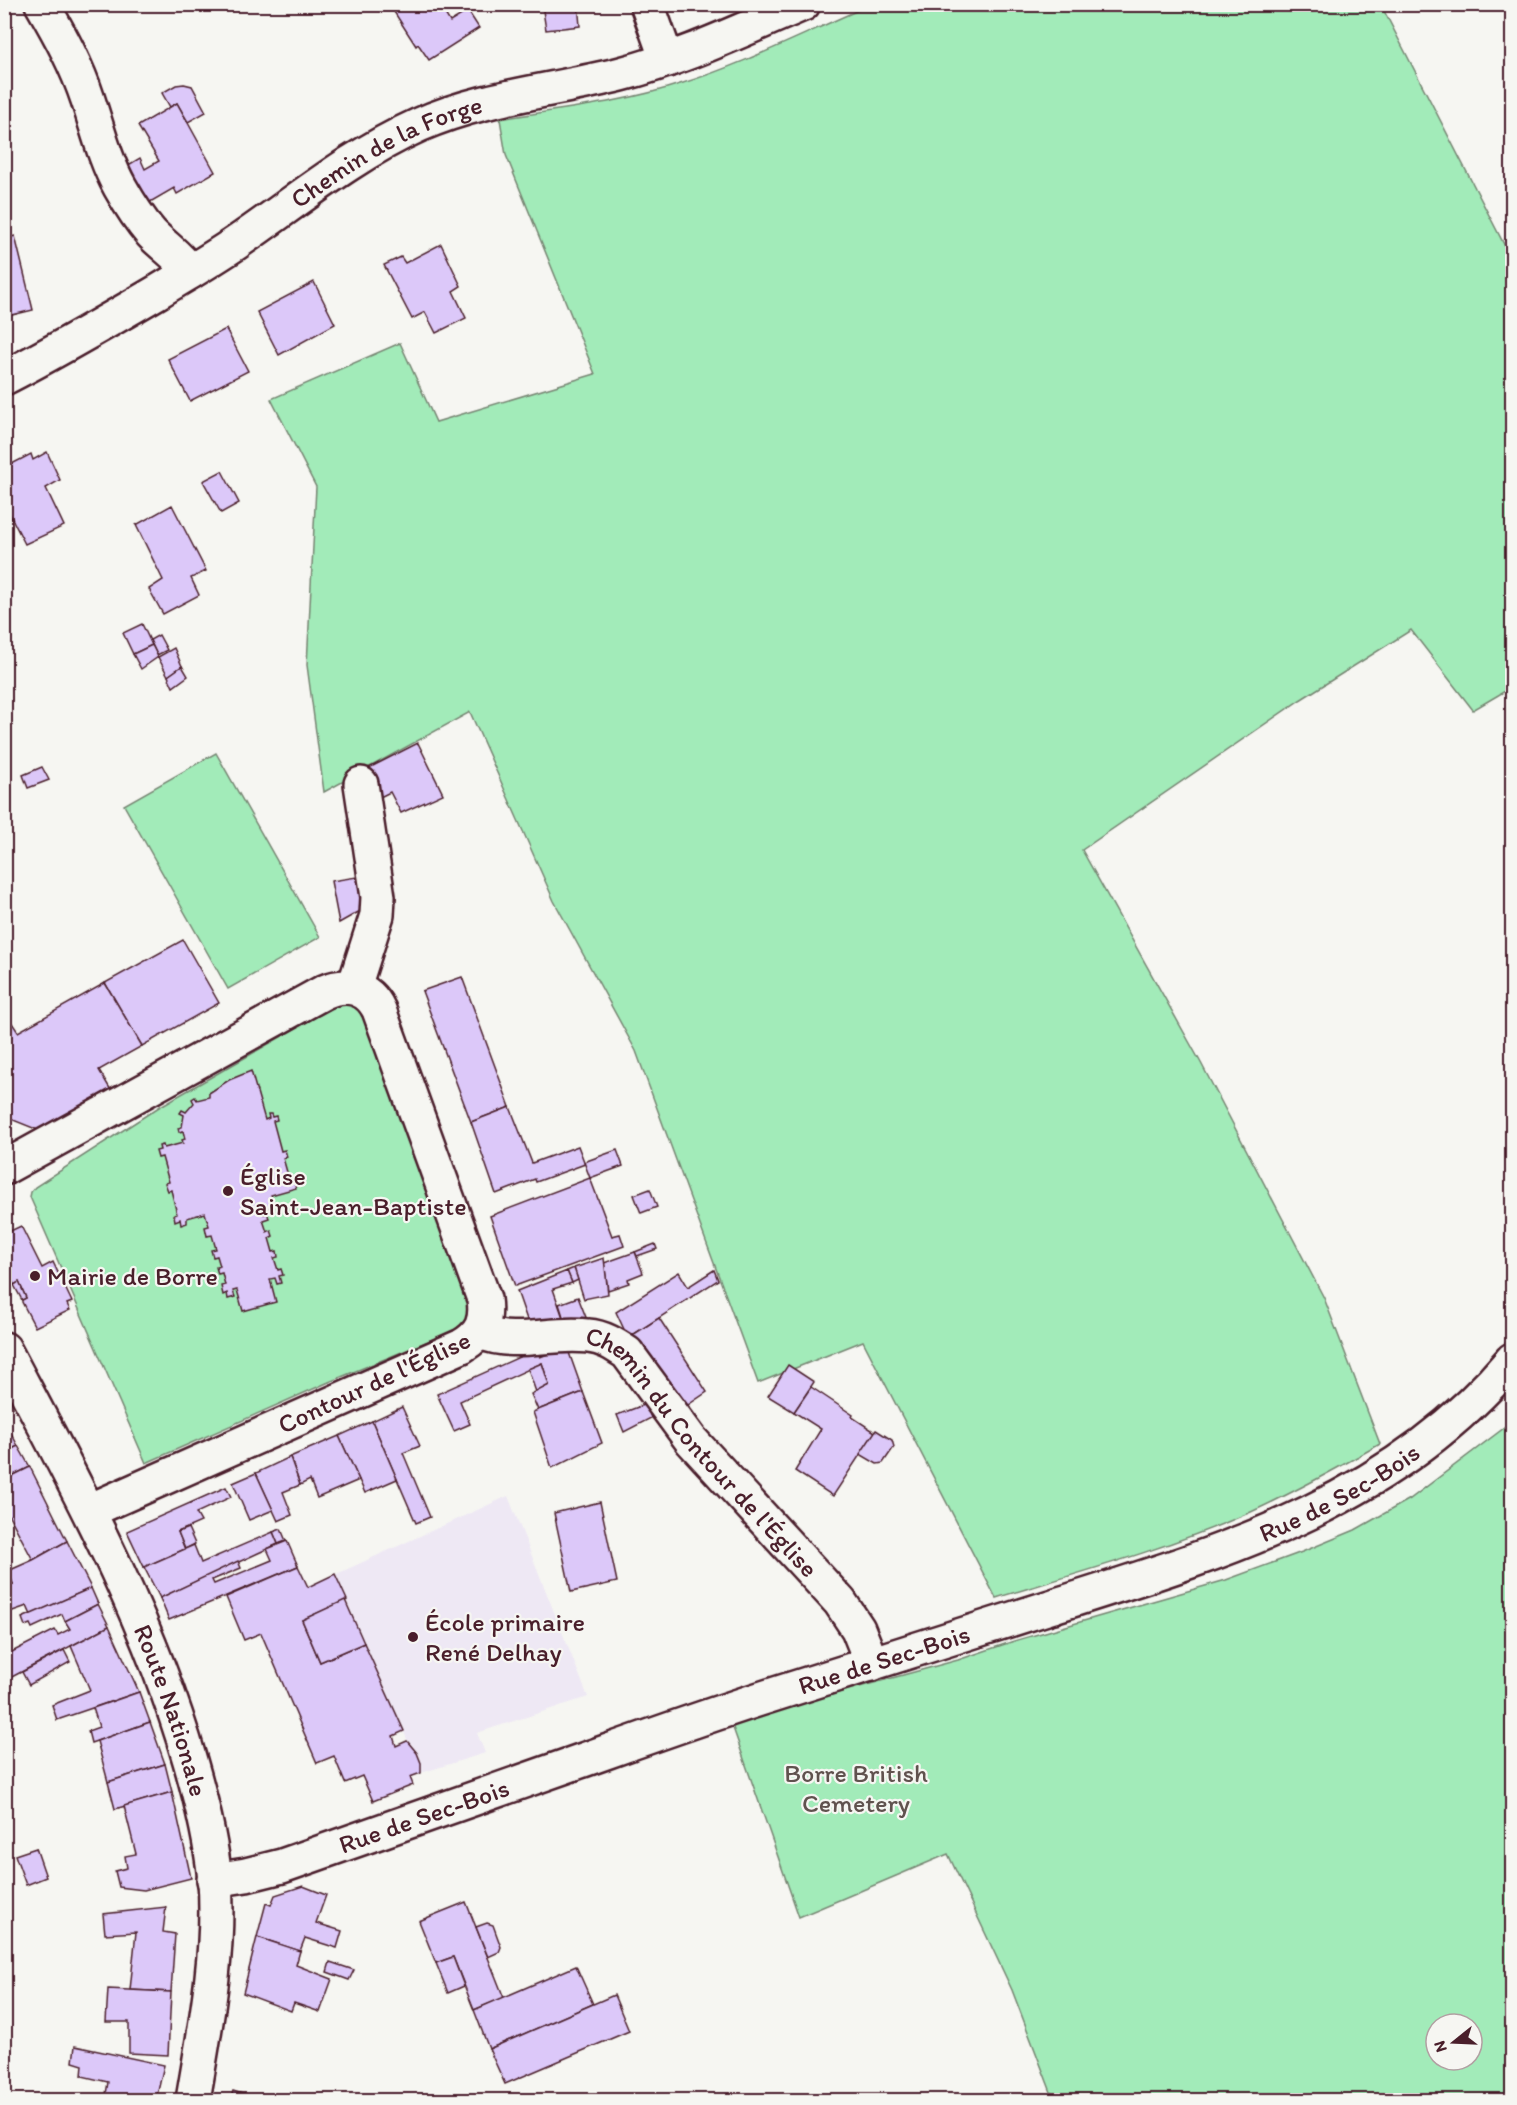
<svg xmlns="http://www.w3.org/2000/svg" width="1517" height="2105" viewBox="0 0 1517 2105" font-family="Itim,sans-serif">
<style>
.built{fill:#eee8f4}
.green{fill:#a2ebb9;stroke:#768572;stroke-width:1.5;fill-rule:evenodd}
.building{fill:#dcc8f9;stroke:#4a1f2b;stroke-width:1.5}
.lines{fill:none;stroke-linecap:round;stroke-linejoin:round}
.minor-casing{stroke:#4a1f2b;stroke-width:38}
.minor{stroke:#f6f6f2;stroke-width:33}
.poi-dot{fill:#4a1f2b;stroke:#f6f6f2;stroke-width:2}
.labels{text-anchor:middle;stroke-width:4.5;stroke-linejoin:round;paint-order:stroke}
.street-label{font-size:26px;fill:#4a1f2b;stroke:#f6f6f2}
.poi-label{font-size:26px;fill:#4a1f2b;stroke:#f6f6f2;text-anchor:start}
.park-label{font-size:26px;fill:#60524e;stroke:#f6f6f2}
</style>
<rect width="100%" height="100%" fill="#f6f6f2"/>
<filter id="ink" filterUnits="userSpaceOnUse"><feTurbulence type="fractalNoise" baseFrequency=".0167" numOctaves="2"/><feDisplacementMap in="SourceGraphic" scale="12" xChannelSelector="R" yChannelSelector="G"/><feConvolveMatrix kernelMatrix="1 2 1 2 8 2 1 2 1" color-interpolation-filters="sRGB"/></filter>
<g filter="url(#ink)">
<polygon class="built" points="508,1496 588,1697 477,1733 485,1753 421,1773 401,1725 317,1763 262,1634 244,1640 226,1597 298,1566 308,1587"/>
<g class="green">
<path d="M870,5H1381L1512,260V687L1473,710L1411,630L1300,700L1082,850L1201,1063L1324,1298L1380,1444C1338,1468 1295,1492 1251,1512C1169,1548 1082,1572 996,1598L863,1341L758,1383L636,1051L554,901L470,712L324,792L307,665L316,487L271,399L400,343L436,422L595,374L506,155L500,119C560,109 622,103 680,84C745,64 807,32 870,5Z"/>
<polygon points="216,753 320,937 228,989 124,805"/>
<polygon points="342,1002 351,1004 362,1013 473,1303 470,1318 460,1328 329,1382 146,1463 30,1197 31,1192 35,1187 159,1107"/>
<path d="M1512,1422V2100H1054L1012,1990L948,1854L799,1917L731,1722L958,1660L1014,1641L1226,1580L1302,1552L1355,1530L1410,1499ZM1436,2024H1472V2060H1436Z"/>
</g>
<g class="building">
<polygon points="389,4 439,4 450,22 468,11 479,28 429,60 418,44 416,46"/>
<polygon points="542,4 578,4 580,26 546,30"/>
<polygon points="184,84 192,86 206,112 188,122 177,103 170,107 162,93 176,85"/>
<polygon points="177,103 215,172 177,194 174,188 145,205 125,167 140,158 145,169 159,161 138,126"/>
<polygon points="15,236 33,310 4,317 4,239"/>
<polygon points="441,244 461,286 453,291 466,318 436,333 425,312 412,319 384,265 401,257 405,263"/>
<polygon points="314,282 335,324 279,355 257,312"/>
<polygon points="226,329 248,371 190,401 168,359"/>
<polygon points="47,452 60,480 46,488 64,526 25,544 6,507 4,508 4,468 31,454 33,460"/>
<polygon points="222,471 239,503 221,513 203,481"/>
<polygon points="172,505 206,571 191,578 199,595 163,614 149,589 163,580 136,525"/>
<polygon points="142,624 152,645 133,654 123,633"/>
<polygon points="159,635 167,650 157,655 150,640"/>
<polygon points="152,645 158,657 141,669 133,654"/>
<polygon points="174,648 182,666 168,676 158,657"/>
<polygon points="182,666 188,676 173,687 168,676"/>
<polygon points="418,743 443,794 401,813 390,792 372,801 367,769"/>
<polygon points="42,767 49,780 28,788 23,775"/>
<polygon points="363,876 369,906 339,923 331,881"/>
<polygon points="183,940 219,1003 142,1046 105,983"/>
<polygon points="462,977 510,1107 471,1122 422,991"/>
<polygon points="105,983 142,1046 99,1070 112,1092 43,1132 11,1119 4,1123 4,1027 12,1023 18,1032"/>
<polygon points="251,1071 265,1120 269,1118 268,1114 271,1114 272,1117 276,1116 277,1120 273,1121 281,1151 285,1150 287,1157 283,1158 289,1179 293,1178 296,1188 271,1195 273,1206 262,1209 264,1214 267,1213 269,1218 263,1220 267,1232 271,1230 273,1236 269,1238 273,1252 277,1251 278,1257 274,1258 278,1270 281,1269 283,1275 279,1276 281,1283 277,1284 275,1278 270,1279 276,1302 243,1311 237,1290 233,1291 235,1297 228,1299 227,1293 223,1295 221,1286 225,1285 222,1273 218,1274 216,1267 220,1266 217,1256 213,1257 211,1250 216,1249 212,1235 207,1236 205,1227 209,1226 205,1213 187,1218 187,1223 181,1225 180,1219 175,1221 174,1215 177,1214 171,1190 168,1191 165,1183 169,1182 162,1157 158,1158 156,1151 160,1150 159,1146 163,1145 164,1148 183,1143 182,1140 185,1139 183,1131 179,1132 178,1128 182,1127 184,1115 180,1113 182,1110 186,1112 194,1103 192,1099 195,1097 197,1100 209,1097 209,1093 229,1080"/>
<polygon points="510,1107 532,1163 578,1146 585,1164 536,1182 535,1179 496,1194 471,1122"/>
<polygon points="617,1150 623,1166 590,1178 584,1162"/>
<polygon points="590,1178 612,1236 620,1234 624,1246 515,1286 490,1216"/>
<polygon points="650,1189 657,1207 641,1213 634,1195"/>
<polygon points="21,1226 42,1268 53,1262 72,1302 67,1304 70,1310 35,1327 22,1302 22,1300 26,1298 19,1282 14,1285 7,1269 4,1270 4,1234"/>
<polygon points="655,1244 657,1249 637,1256 635,1252"/>
<polygon points="635,1252 643,1273 628,1279 629,1283 608,1290 604,1263"/>
<polygon points="604,1258 608,1294 584,1299 574,1268"/>
<polygon points="574,1268 578,1280 572,1283 567,1271"/>
<polygon points="714,1270 718,1280 628,1338 616,1312 679,1272 688,1287"/>
<polygon points="567,1271 572,1283 553,1289 567,1329 532,1334 517,1291"/>
<polygon points="19,1282 26,1298 22,1300 14,1285"/>
<polygon points="578,1297 589,1325 567,1329 559,1304"/>
<polygon points="659,1318 707,1392 679,1411 628,1338"/>
<polygon points="567,1347 583,1392 538,1410 531,1394 549,1385 542,1363 460,1401 470,1424 454,1431 437,1394 537,1349 540,1357"/>
<polygon points="542,1363 549,1385 536,1392 528,1369"/>
<polygon points="788,1365 814,1382 794,1412 768,1396"/>
<polygon points="811,1387 853,1415 852,1417 875,1432 833,1496 795,1471 821,1429 794,1412"/>
<polygon points="583,1392 602,1443 552,1468 533,1412"/>
<polygon points="646,1404 651,1418 624,1432 617,1415"/>
<polygon points="402,1407 420,1446 403,1453 430,1517 416,1523 372,1421"/>
<polygon points="4,1420 18,1446 4,1453"/>
<polygon points="372,1421 397,1479 365,1493 339,1436"/>
<polygon points="876,1430 892,1440 894,1447 883,1463 877,1464 860,1454"/>
<polygon points="339,1436 359,1480 317,1498 310,1480 300,1485 290,1457"/>
<polygon points="18,1446 30,1467 4,1480 4,1453"/>
<polygon points="290,1457 300,1485 283,1492 292,1515 278,1521 256,1473"/>
<polygon points="30,1467 67,1541 33,1560 4,1506 4,1480"/>
<polygon points="256,1473 273,1510 249,1520 233,1483"/>
<polygon points="226,1487 231,1497 196,1513 201,1522 178,1532 185,1549 144,1567 127,1531"/>
<polygon points="600,1502 617,1582 571,1592 554,1513"/>
<polygon points="188,1528 195,1544 185,1549 178,1532"/>
<polygon points="281,1529 286,1541 278,1544 273,1532"/>
<polygon points="273,1532 278,1544 160,1598 144,1567 194,1545 201,1563"/>
<polygon points="67,1541 91,1588 31,1615 27,1606 4,1614 4,1588 13,1584 8,1571 33,1560"/>
<polygon points="287,1541 298,1566 169,1620 160,1598 238,1561 241,1568 212,1580 214,1584 272,1560 267,1549"/>
<polygon points="298,1566 308,1587 335,1574 347,1600 302,1620 320,1662 364,1643 404,1731 393,1736 396,1746 407,1741 417,1753 421,1763 421,1773 410,1777 413,1785 373,1801 362,1776 345,1783 334,1756 317,1763 261,1633 244,1640 226,1597"/>
<polygon points="8,1571 13,1584 4,1588 4,1572"/>
<polygon points="91,1588 98,1604 65,1621 62,1614 32,1628 30,1624 25,1626 22,1618"/>
<polygon points="345,1600 364,1643 320,1662 302,1620"/>
<polygon points="98,1604 109,1626 6,1680 4,1656 55,1630 58,1635 70,1629 65,1621"/>
<polygon points="109,1626 139,1692 57,1720 52,1705 90,1690 71,1646"/>
<polygon points="64,1650 70,1662 29,1685 22,1672"/>
<polygon points="139,1692 150,1722 91,1743 88,1731 99,1727 93,1708"/>
<polygon points="150,1722 165,1764 108,1782 97,1741"/>
<polygon points="165,1764 172,1792 115,1809 108,1782"/>
<polygon points="172,1792 191,1878 144,1890 119,1887 115,1871 127,1868 125,1856 136,1854 124,1806"/>
<polygon points="36,1848 46,1877 26,1885 15,1855"/>
<polygon points="303,1886 326,1895 316,1923 342,1931 337,1948 305,1938 300,1951 257,1937 266,1903 271,1905 275,1895"/>
<polygon points="466,1902 504,1998 474,2010 453,1957 436,1963 419,1921"/>
<polygon points="166,1907 163,1932 175,1934 171,1992 130,1990 136,1932 105,1934 103,1914"/>
<polygon points="487,1923 493,1925 501,1947 499,1952 488,1957 476,1927"/>
<polygon points="257,1937 300,1951 296,1965 332,1979 320,2012 294,2003 291,2011 243,1993"/>
<polygon points="453,1957 464,1986 448,1993 436,1963"/>
<polygon points="330,1962 354,1970 349,1980 327,1972"/>
<polygon points="576,1966 593,2004 489,2049 474,2010"/>
<polygon points="108,1989 171,1992 168,2055 129,2053 129,2022 106,2022"/>
<polygon points="614,1995 629,2031 505,2084 489,2049"/>
<polygon points="75,2046 164,2065 156,2100 105,2100 108,2082 82,2076 83,2065 73,2062"/>
<polygon points="233,2091 262,2100 230,2100"/>
</g>
<g class="lines">
<defs>
<g id="minor">
<path d="M42,4C60,35 77,66 88,100C98,130 105,160 120,187C129,203 139,219 151,233C164,247 180,256 190,272"/>
<polyline points="647,4 667,60"/>
<path id="s1" d="M4,378C57,351 108,321 159,291C185,275 211,260 236,243C296,202 352,155 419,125C482,97 553,91 621,74C684,58 743,29 803,4"/>
<polyline points="354,987 377,915 378,897 361,784"/>
<path d="M4,1168L324,992C347,982 368,987 379,1010L484,1299C487,1321 482,1334 462,1346L89,1511"/>
<path id="s2" d="M480,1332C516,1347 551,1331 588,1336C603,1337 615,1345 627,1353L691,1440L840,1602L858,1629L872,1664"/>
<path id="s3" d="M4,1349C74,1482 148,1615 190,1761C201,1799 211,1840 215,1880C220,1954 205,2028 193,2100"/>
<path id="s4" d="M214,1880L246,1875L282,1866C377,1832 473,1799 569,1765C634,1742 700,1718 766,1697C861,1667 955,1637 1050,1607C1221,1553 1392,1503 1512,1360"/>
</g>
</defs>
<use href="#minor" class="minor-casing"/>
<use href="#minor" class="minor"/>
</g>
</g>
<g class="poi-dot">
<circle cx="228" cy="1191" r="6"/>
<circle cx="35" cy="1276" r="6"/>
<circle cx="413" cy="1637" r="6"/>
</g>
<g class="labels">
<g class="street-label">
<text dy="9" stroke="none"><textPath href="#s1" startOffset="446">Chemin de la Forge</textPath></text>
<text transform="translate(374 1382) rotate(-25)" y="9">Contour de l'Église</text>
<text dy="9" stroke="none"><textPath href="#s2" startOffset="274">Chemin du Contour de l'Église</textPath></text>
<text dy="9" stroke="none"><textPath href="#s4" startOffset="1192">Rue de Sec-Bois</textPath></text>
<text dy="9" stroke="none"><textPath href="#s4" startOffset="706">Rue de Sec-Bois</textPath></text>
<text dy="9" stroke="none"><textPath href="#s3" startOffset="399">Route Nationale</textPath></text>
<text dy="9" stroke="none"><textPath href="#s4" startOffset="220">Rue de Sec-Bois</textPath></text>
</g>
<g class="poi-label">
<text x="240" y="1185">Église<tspan x="240" dy="30">Saint-Jean-Baptiste</tspan></text>
<text x="47" y="1285">Mairie de Borre</text>
<text x="425" y="1631">École primaire<tspan x="425" dy="30">René Delhay</tspan></text>
</g>
<g class="park-label">
<text x="856" y="1782">Borre British<tspan x="856" dy="30">Cemetery</tspan></text>
</g>
</g>
<rect width="1517" height="2105" fill="none" stroke="#f6f6f2" stroke-width="24"/>
<rect x="12" y="12" width="1493" height="2081" fill="none" stroke="#4a1f2b" stroke-width="2" filter="url(#ink)"/>
<g transform="translate(1454 2042) rotate(252)"><circle r="28" fill="#f6f6f2" stroke="#b1a0a2" stroke-width="1.5"/>
<path d="M0-4.5L10 22L0 15L-10 22Z" fill="#4a1f2b"/>
<text y="-9" font-size="16" font-weight="bold" text-anchor="middle" fill="#4a1f2b">N</text>
</g>
</svg>
